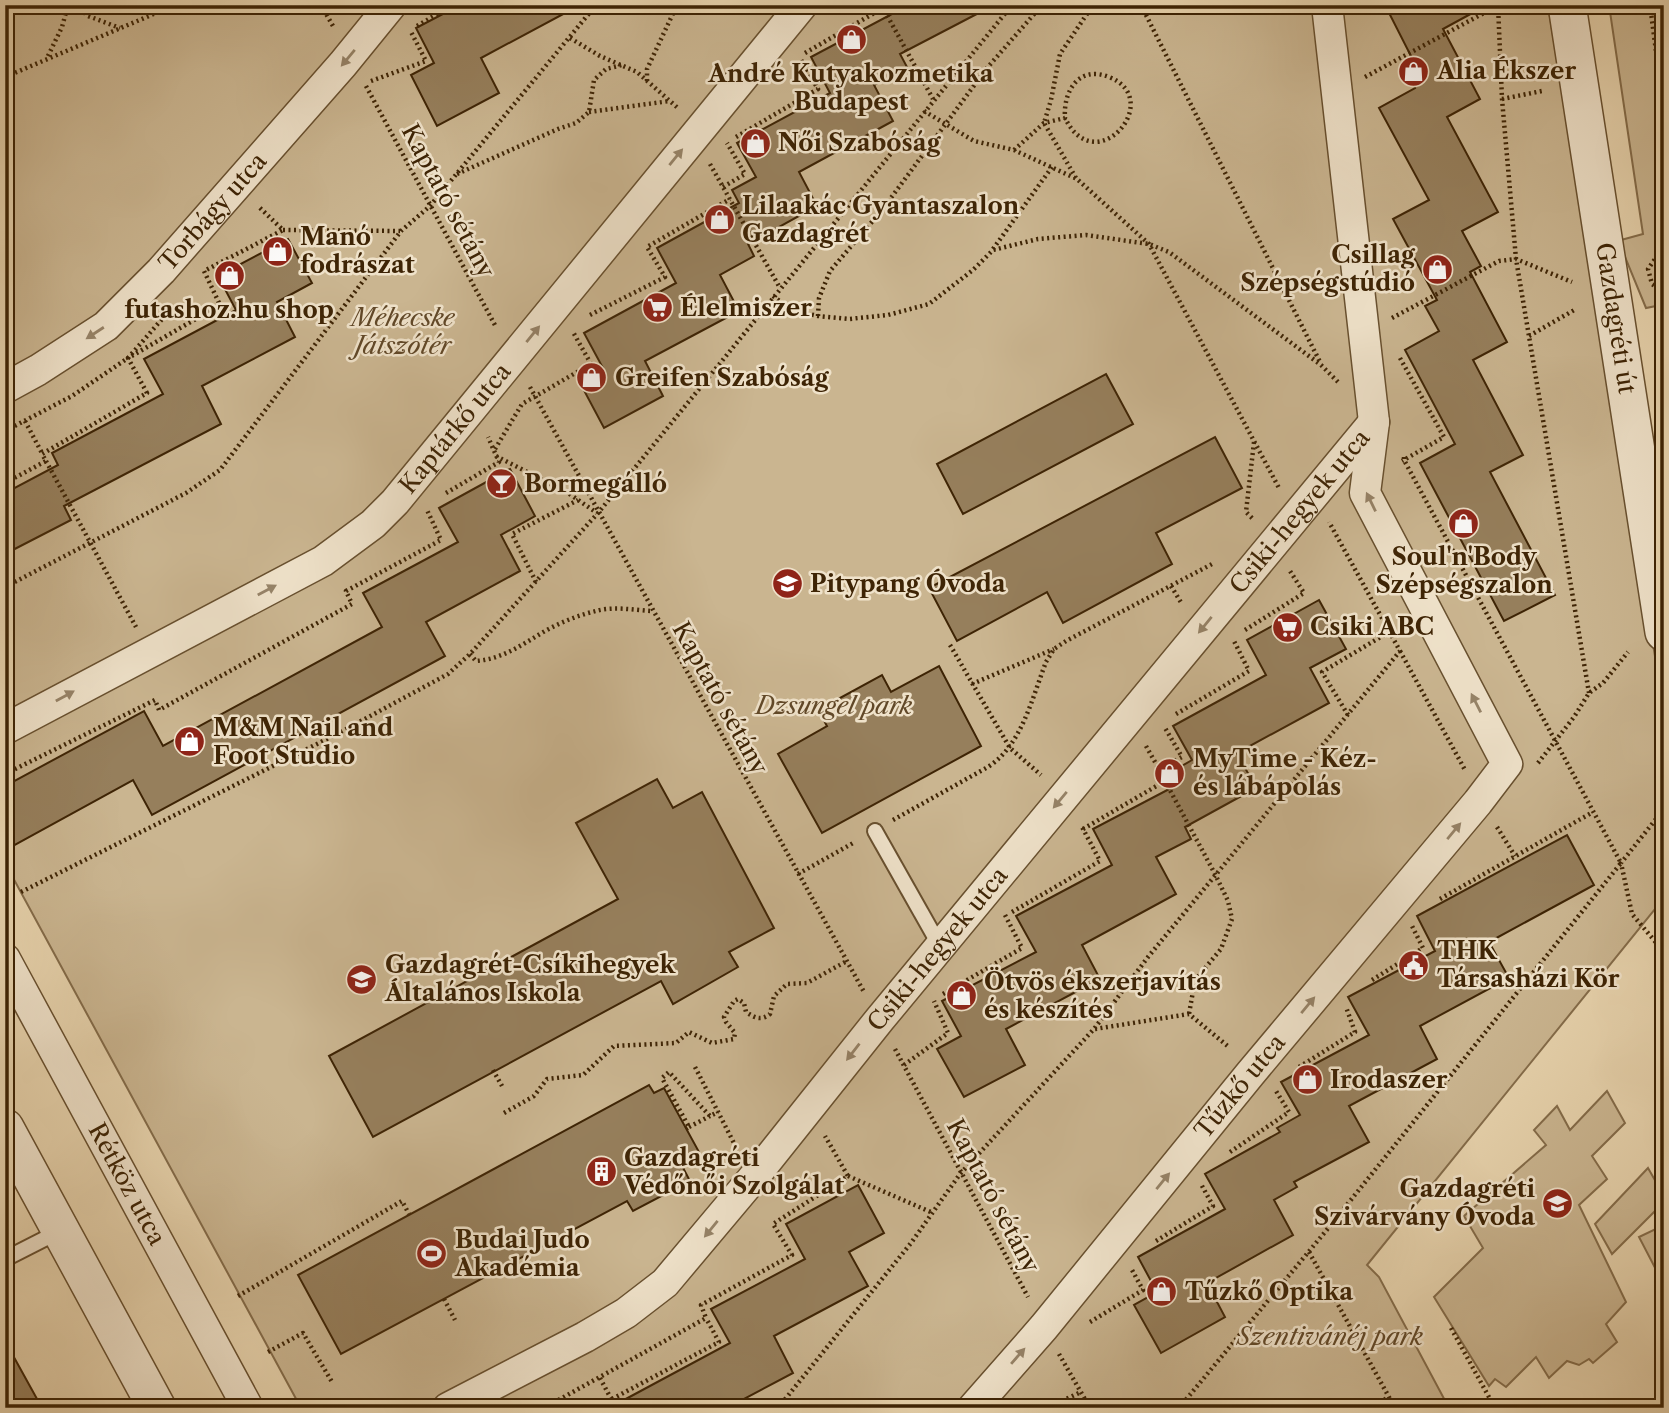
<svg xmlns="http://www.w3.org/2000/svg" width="1669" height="1413" viewBox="0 0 1669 1413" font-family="'Libre Caslon Text',serif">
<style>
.green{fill:#cab590;stroke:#846c4a;stroke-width:2}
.building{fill:#967f5c;stroke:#3e2405;stroke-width:2}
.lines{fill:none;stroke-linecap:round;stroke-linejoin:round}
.service-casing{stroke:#68502f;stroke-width:18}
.minor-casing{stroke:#68502f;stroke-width:33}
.tertiary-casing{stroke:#68502f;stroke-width:40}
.path{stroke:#3e2405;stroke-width:4.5;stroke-dasharray:2 3.5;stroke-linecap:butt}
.service{stroke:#efe2ca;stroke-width:14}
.minor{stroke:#efe2ca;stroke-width:30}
.tertiary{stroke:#efe2ca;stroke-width:37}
.oneway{fill:#968368}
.labels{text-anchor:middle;stroke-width:5;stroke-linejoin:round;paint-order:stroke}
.poi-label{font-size:24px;font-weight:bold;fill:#3e2405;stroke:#efe2ca;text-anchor:start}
.street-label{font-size:24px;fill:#3e2405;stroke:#efe2ca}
.park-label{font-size:24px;font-style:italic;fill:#614828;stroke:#efe2ca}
</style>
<rect width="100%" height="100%" fill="#e7d3ad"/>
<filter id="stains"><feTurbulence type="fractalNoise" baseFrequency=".00286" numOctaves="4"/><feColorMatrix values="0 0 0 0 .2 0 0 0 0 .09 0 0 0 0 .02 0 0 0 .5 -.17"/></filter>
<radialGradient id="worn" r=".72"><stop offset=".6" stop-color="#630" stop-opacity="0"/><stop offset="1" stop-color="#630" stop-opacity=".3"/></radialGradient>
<g class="green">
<polygon points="5,5 1548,5 1664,711 1664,898 1367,1265 1379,1277 1449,1408 301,1408 5,863"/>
<polygon points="1609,5 1664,5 1664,326 1661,305 1646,308 1623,252 1621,240 1643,234"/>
<polygon points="1607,1091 1625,1123 1592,1156 1607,1179 1579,1205 1626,1302 1606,1324 1617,1342 1593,1363 1589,1359 1579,1365 1567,1361 1549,1378 1536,1357 1506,1387 1495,1379 1489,1386 1434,1297 1483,1248 1464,1216 1546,1145 1534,1130 1557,1106 1570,1130"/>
<polygon points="1648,1168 1664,1196 1664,1202 1612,1254 1595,1224"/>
<polygon points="1664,1225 1664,1285 1639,1237"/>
</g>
<g class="building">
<polygon points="460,5 580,5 481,58 499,93 437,126 411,75 434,63 416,28"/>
<polygon points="888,5 994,5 900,54 907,67 874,85 893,121 799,172 817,206 748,244 754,256 720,275 739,311 645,361 663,396 604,428 579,381 603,368 584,333 676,283 657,248 739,203 732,190 756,177 737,143 830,93 811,57 892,14"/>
<polygon points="1385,5 1487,5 1443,29 1480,99 1447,117 1498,212 1462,231 1481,266 1470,272 1507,342 1473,360 1523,455 1490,472 1555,595 1504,621 1420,463 1455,444 1405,350 1439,331 1425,306 1437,300 1393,219 1429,200 1379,108 1415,88 1402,63 1412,58"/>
<polygon points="288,239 312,283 277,302 295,337 202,386 221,424 64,506 71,520 5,554 5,493 58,465 52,453 163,394 144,359 236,310 218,276"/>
<polygon points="1106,374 1133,424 963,514 937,464"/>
<polygon points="1215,437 1242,488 1156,533 1172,564 1063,623 1047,592 957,641 929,588"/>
<polygon points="510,469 535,516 501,535 520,571 426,622 445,656 152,815 133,780 13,846 5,832 5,786 144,711 163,746 382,627 363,593 458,542 439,508"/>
<polygon points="1319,600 1346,649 1310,668 1329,703 1237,753 1256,788 1185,827 1191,839 1156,857 1176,894 1082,945 1100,979 1006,1029 1025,1065 964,1097 937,1049 961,1036 942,1001 1036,952 1016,916 1112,865 1093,829 1175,786 1168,774 1192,760 1173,726 1266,675 1247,640"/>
<polygon points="939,666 981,746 822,833 778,754 827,726 818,710 882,675 891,692"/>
<polygon points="657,779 673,808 702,792 774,928 729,952 738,967 673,1004 661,981 373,1137 329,1056 618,899 576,823"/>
<polygon points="1567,835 1594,885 1489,942 1509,978 1420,1026 1437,1059 1349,1106 1369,1142 1294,1182 1297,1187 1274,1200 1293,1235 1207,1283 1225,1317 1161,1353 1134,1305 1157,1292 1138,1257 1225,1209 1205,1174 1280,1132 1277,1128 1300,1115 1281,1082 1369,1035 1348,997 1435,951 1417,916"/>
<polygon points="649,1085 654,1093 664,1088 699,1152 680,1162 690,1181 633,1211 627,1201 341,1354 298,1275"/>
<polygon points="858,1185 884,1233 849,1252 868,1286 774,1336 793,1373 727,1408 609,1408 730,1343 711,1309 805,1259 786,1224"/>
<polygon points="5,1341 42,1408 5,1408"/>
</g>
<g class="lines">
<defs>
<g id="service">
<polyline points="875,831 940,946"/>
<polyline points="5,1259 60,1231"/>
</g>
<g id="minor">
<path id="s1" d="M5,388L38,370L106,326L161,271L343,64L391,5"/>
<path id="s2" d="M5,729L323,561L373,524L395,502L802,5"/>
<path id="s3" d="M5,959L248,1408"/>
<path id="s4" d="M448,1408L585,1337L626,1313L665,1283L754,1177L880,1019L1374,422"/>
<path id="s5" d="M973,1408L1044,1327L1250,1074L1478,802L1507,764L1365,493L1374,422L1327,5"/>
</g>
<g id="tertiary">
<path id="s6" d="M1567,5L1664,632"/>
<polyline points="5,1128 157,1408"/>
</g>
</defs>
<use href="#service" class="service-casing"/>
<use href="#minor" class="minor-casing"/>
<use href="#tertiary" class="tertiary-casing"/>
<g class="path">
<polyline points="76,5 88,16 120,28"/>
<polyline points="321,5 333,26"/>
<polyline points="1141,5 1321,364"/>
<polyline points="1498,5 1502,99 1516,259 1589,693"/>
<polyline points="1650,5 1659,74 1660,136 1664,142"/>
<polyline points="882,6 933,99"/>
<polyline points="417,26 452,5"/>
<polyline points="570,38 600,56 637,72 679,109"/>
<polyline points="805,53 883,8"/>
<polyline points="48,56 62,27 68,5"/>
<polyline points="5,77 175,5"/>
<polyline points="1365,77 1497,6"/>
<polyline points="371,81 426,61 410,30"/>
<polyline points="647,81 647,69 677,5"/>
<polyline points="366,86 496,327"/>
<polyline points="1502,99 1542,91"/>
<polyline points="924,111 974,141 1014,150 1077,179 1149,244 1279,488"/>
<polyline points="589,112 670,101"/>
<polyline points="736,137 818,89 800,58"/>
<path d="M1014,150L1044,123L1065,118C1063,91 1079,65 1109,77C1166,99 1096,182 1065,118"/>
<polyline points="710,164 780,288"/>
<polyline points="457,174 558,129 576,123 589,112 594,80 606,69 622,65"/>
<polyline points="1076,178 1044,123 1051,100 1060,54 1093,5"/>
<polyline points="723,187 745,174 727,143"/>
<polyline points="283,230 400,231"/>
<polyline points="1664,246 1648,269 1652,284 1664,292"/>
<polyline points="993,249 1052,167"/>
<polyline points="773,296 792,310 818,316 849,319 888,315 929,304 973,270 993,250 1038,239 1086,235 1149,244 1169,252 1321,365 1338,382"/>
<polyline points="590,315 665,277 647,247 730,199"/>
<polyline points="818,316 819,298 830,271 882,210 987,68 1042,5"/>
<polyline points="1392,318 1499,261 1516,259 1572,282"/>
<polyline points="1529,336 1576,309"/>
<polyline points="1400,358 1444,437 1402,461"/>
<polyline points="530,387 864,992"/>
<polyline points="25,421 43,455"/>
<polyline points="5,431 72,396 128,358 170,310"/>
<polyline points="1254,442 1246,512 1254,520"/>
<polyline points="495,449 522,404 591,364 573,332"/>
<polyline points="496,456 568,493 597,513"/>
<polyline points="46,461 136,627"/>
<polyline points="5,483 46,461 42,454 147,393 128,358 220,305 204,271 283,230 258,206"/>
<polyline points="446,493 499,462 488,437"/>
<polyline points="536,582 512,534 578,500"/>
<polyline points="1171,586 1182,604"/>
<polyline points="5,587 186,493 220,470 401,231 430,206 596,5"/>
<polyline points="1245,630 1304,593 1290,571"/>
<polyline points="950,645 1010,748 1041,775"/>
<polyline points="1400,651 1465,770"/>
<path d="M470,654L476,661C503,659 523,644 545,631C561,622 579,615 596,611C613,606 634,610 651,611"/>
<polyline points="972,684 1054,649"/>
<polyline points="1176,714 1249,671 1233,639"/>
<polyline points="1348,715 1322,672 1389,632"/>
<polyline points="1146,746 1159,769"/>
<polyline points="1538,763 1574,717 1589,693 1603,683 1628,652"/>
<polyline points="5,774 155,700 159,710 352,604 346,591 441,540 427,510"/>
<polyline points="1165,781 1215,874 1228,901 1232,919 1221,949 1195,980 1189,1014"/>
<polyline points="1656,819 1621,863 1632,914 1664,952"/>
<path d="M893,820L988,767C1022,745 1032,698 1046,662L1054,649L1066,641L1214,563"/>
<polyline points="1497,827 1515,856"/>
<polyline points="1083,829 1165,781 1159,769 1182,757 1164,726"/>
<polyline points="798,874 855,842"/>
<polyline points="21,892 337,734 448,674 470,654 598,513 1012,5"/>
<polyline points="1440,899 1593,812"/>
<polyline points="1012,912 1100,861 1081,825"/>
<polyline points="1372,980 1423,948 1412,926"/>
<polyline points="943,994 1022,948 1005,915"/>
<polyline points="1095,1029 1189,1014 1230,1048"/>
<polyline points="895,1049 1028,1297"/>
<polyline points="904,1065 948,1033 934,1001"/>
<polyline points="695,1067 737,1149"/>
<polyline points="1299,1067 1355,1032 1346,1007"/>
<polyline points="493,1070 502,1086"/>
<path d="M504,1113L534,1096L547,1079L583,1075L614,1046L676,1043L689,1032L712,1043L734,1039L735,1033L726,1022L724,1017L734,1001L738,999L744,1003L746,1012C755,1018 761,1021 770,1014L774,996L787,984L807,983L847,961"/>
<polyline points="689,1127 710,1116"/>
<polyline points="686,1129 689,1127 662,1078 669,1072 710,1116 718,1112"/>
<polyline points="1230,1152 1289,1112 1276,1091"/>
<polyline points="848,1176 933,1213"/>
<polyline points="1156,1241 1213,1206 1201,1184"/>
<polyline points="1309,1252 1395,1408"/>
<polyline points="238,1296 402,1201 409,1214"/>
<polyline points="444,1299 455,1320"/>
<polyline points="1090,1322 1143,1290 1132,1270"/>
<polyline points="1451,1328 1495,1408"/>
<polyline points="268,1352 303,1333 332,1382"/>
<polyline points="1059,1354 1090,1408"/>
<polyline points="600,1378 616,1408"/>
<polyline points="612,1399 719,1342 706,1318"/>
<polyline points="544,1408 706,1318 701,1305 792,1255 773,1224 848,1176 825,1136"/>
<polyline points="778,1408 911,1243 960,1174 1094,1029 1148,957 1400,651 1329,522"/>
<polyline points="1047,1408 1081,1392"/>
<polyline points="1179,1408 1330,1226 1621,863 1404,460 1404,454"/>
<polyline points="1370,1408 1389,1397"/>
</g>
<use href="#service" class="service"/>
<use href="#minor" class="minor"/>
<use href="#tertiary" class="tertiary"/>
</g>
<defs><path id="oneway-solid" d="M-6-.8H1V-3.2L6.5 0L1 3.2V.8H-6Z" transform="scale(1.75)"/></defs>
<g class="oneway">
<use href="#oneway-solid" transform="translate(348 58) rotate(130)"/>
<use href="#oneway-solid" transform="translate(676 157) rotate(-51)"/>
<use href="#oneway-solid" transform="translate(95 333) rotate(147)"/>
<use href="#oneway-solid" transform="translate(533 334) rotate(-51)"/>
<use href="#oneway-solid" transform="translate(1371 502) rotate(-116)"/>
<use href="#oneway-solid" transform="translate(267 590) rotate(-28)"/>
<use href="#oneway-solid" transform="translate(1205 625) rotate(129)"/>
<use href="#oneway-solid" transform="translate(65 696) rotate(-29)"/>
<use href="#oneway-solid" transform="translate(1476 703) rotate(-117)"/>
<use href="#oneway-solid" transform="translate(1060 800) rotate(130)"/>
<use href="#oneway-solid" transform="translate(1454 831) rotate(-50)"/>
<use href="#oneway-solid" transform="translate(1308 1005) rotate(-50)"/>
<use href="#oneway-solid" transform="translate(853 1052) rotate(128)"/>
<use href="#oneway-solid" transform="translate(1163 1181) rotate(-51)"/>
<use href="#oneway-solid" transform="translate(711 1229) rotate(129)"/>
<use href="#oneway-solid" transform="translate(1018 1356) rotate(-49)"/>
</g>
<defs>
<symbol id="shop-disc" viewBox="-11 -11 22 22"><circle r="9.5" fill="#8f2418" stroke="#efe2ca"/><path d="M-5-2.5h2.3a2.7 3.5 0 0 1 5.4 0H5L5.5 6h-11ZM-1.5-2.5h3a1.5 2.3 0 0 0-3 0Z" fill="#fff"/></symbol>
<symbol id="supermarket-disc" viewBox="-11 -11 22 22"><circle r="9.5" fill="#8f2418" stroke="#efe2ca"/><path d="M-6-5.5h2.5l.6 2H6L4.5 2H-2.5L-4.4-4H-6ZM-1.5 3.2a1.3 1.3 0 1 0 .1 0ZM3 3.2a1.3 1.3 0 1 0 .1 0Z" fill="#fff"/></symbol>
<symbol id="bar-disc" viewBox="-11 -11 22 22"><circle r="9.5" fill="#8f2418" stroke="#efe2ca"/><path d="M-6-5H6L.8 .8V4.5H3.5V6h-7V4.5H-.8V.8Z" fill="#fff"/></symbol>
<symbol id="school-disc" viewBox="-11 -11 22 22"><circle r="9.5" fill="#8f2418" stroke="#efe2ca"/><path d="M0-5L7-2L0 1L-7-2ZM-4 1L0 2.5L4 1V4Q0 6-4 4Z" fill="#fff"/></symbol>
<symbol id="civic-disc" viewBox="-11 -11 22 22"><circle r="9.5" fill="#8f2418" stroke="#efe2ca"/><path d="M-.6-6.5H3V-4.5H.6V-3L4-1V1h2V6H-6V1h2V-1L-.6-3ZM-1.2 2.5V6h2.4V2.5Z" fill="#fff"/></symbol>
<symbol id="building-disc" viewBox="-11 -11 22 22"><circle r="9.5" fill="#8f2418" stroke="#efe2ca"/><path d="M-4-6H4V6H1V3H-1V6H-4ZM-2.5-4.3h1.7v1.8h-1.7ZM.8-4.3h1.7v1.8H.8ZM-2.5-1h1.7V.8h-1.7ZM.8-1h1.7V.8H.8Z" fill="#fff"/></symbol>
<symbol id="stadium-disc" viewBox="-11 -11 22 22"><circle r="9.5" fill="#8f2418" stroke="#efe2ca"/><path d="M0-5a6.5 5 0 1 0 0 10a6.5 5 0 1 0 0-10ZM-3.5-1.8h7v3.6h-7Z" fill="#fff"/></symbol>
</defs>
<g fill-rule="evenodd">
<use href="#shop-disc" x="834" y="22" width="35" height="35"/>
<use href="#shop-disc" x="1396" y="54" width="35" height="35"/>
<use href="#shop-disc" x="738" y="126" width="35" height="35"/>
<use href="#shop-disc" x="702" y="202" width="35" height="35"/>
<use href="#shop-disc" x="260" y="234" width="35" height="35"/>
<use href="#shop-disc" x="1420" y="252" width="35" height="35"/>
<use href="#shop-disc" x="212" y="258" width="35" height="35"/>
<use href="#supermarket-disc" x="640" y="290" width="35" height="35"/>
<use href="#shop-disc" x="574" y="360" width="35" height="35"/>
<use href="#bar-disc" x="484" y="466" width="35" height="35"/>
<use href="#shop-disc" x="1446" y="506" width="35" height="35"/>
<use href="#school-disc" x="770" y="566" width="35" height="35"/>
<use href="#supermarket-disc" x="1270" y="610" width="35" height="35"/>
<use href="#shop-disc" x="172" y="724" width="35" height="35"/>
<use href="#shop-disc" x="1152" y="756" width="35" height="35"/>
<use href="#civic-disc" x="1396" y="948" width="35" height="35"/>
<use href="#school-disc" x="344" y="962" width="35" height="35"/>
<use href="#shop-disc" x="944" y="978" width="35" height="35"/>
<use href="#shop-disc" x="1290" y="1062" width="35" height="35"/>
<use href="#building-disc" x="584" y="1154" width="35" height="35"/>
<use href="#school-disc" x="1540" y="1186" width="35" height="35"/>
<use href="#stadium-disc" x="414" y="1236" width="35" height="35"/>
<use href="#shop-disc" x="1144" y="1274" width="35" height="35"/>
</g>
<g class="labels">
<g class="poi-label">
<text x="1437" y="79">Alia Ékszer</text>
<text x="851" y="82" text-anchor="middle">André Kutyakozmetika<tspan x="851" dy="28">Budapest</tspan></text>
<text x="778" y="151">Női Szabóság</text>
<text x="742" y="214">Lilaakác Gyantaszalon<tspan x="742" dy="28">Gazdagrét</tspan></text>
<text x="300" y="245">Manó<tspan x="300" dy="28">fodrászat</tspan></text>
<text x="1415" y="263" text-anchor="end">Csillag<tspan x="1415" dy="28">Szépségstúdió</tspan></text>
<text x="680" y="316">Élelmiszer</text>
<text x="229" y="318" text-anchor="middle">futashoz.hu shop</text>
<text x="615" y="386">Greifen Szabóság</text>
<text x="524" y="492">Bormegálló</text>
<text x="1464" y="565" text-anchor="middle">Soul'n'Body<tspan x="1464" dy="28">Szépségszalon</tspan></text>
<text x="810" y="592">Pitypang Óvoda</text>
<text x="1310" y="635">Csiki ABC</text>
<text x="213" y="736">M&amp;M Nail and<tspan x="213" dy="28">Foot Studio</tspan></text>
<text x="1193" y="767">MyTime - Kéz-<tspan x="1193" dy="28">és lábápolás</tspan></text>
<text x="1437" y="959">THK<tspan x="1437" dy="28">Társasházi Kör</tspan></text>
<text x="385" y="973">Gazdagrét-Csíkihegyek<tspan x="385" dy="28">Általános Iskola</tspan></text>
<text x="984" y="990">Ötvös ékszerjavítás<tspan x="984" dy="28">és készítés</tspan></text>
<text x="1330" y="1088">Irodaszer</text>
<text x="624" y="1166">Gazdagréti<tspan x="624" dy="28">Védőnői Szolgálat</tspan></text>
<text x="1535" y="1197" text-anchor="end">Gazdagréti<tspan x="1535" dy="28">Szivárvány Óvoda</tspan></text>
<text x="455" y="1248">Budai Judo<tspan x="455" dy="28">Akadémia</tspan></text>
<text x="1185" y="1300">Tűzkő Optika</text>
</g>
<g class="street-label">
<text transform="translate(448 201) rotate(62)" y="8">Kaptató sétány</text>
<text dy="8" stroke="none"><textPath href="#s1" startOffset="275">Torbágy utca</textPath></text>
<text dy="8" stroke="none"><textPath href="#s6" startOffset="317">Gazdagréti út</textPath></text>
<text dy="8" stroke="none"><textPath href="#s2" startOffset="548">Kaptárkő utca</textPath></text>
<text dy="8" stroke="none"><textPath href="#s4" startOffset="1250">Csiki-hegyek utca</textPath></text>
<text transform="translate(720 698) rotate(61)" y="8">Kaptató sétány</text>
<text dy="8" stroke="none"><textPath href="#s4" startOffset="682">Csiki-hegyek utca</textPath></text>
<text dy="8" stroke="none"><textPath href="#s5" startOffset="418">Tűzkő utca</textPath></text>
<text dy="8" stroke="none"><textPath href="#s3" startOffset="256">Rétköz utca</textPath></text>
<text transform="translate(993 1196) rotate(62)" y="8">Kaptató sétány</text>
</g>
<g class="park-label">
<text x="403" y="326">Méhecske<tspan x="403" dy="28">Játszótér</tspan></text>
<text x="834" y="714">Dzsungel park</text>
<text x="1330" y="1345">Szentivánéj park</text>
</g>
</g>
<rect width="1669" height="1413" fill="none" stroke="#e7d3ad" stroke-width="28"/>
<rect x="7" y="7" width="1655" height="1399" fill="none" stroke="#3e2405" stroke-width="3.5"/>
<rect x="14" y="14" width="1641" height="1385" fill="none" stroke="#3e2405" stroke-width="2"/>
<rect width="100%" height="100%" filter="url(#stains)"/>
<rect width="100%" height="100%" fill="url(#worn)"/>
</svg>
